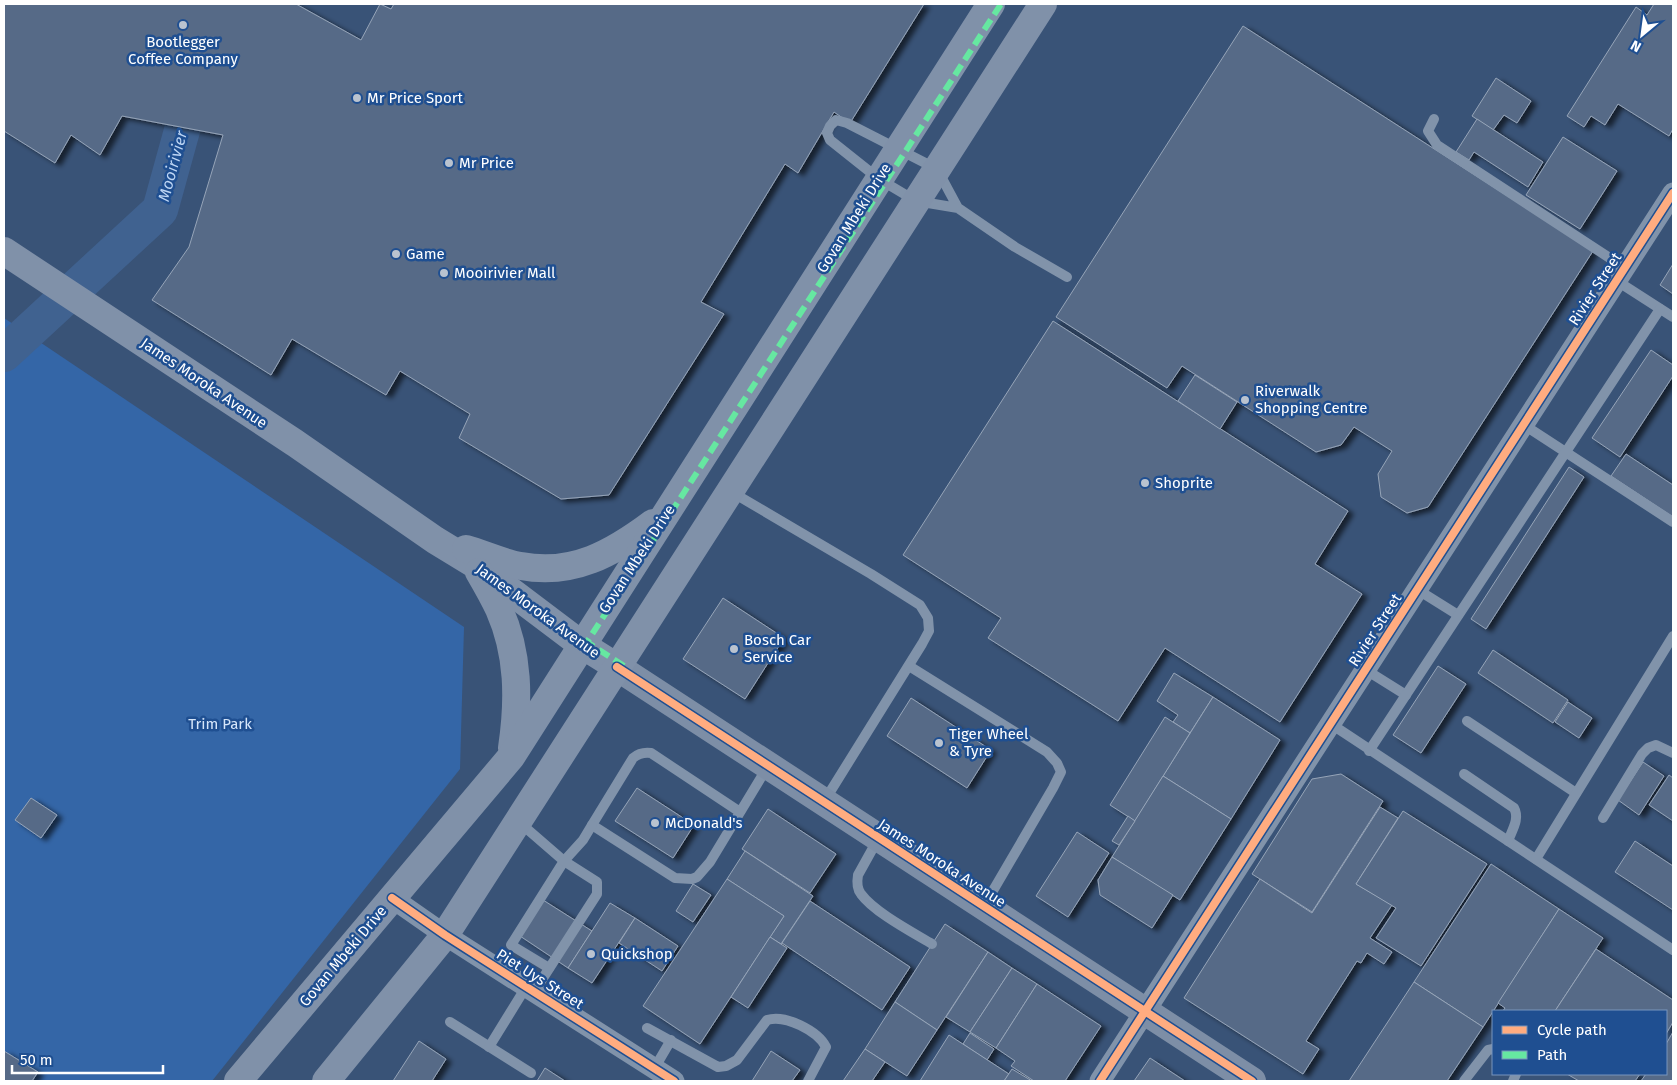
<svg xmlns="http://www.w3.org/2000/svg" width="1677" height="1085" viewBox="0 0 1677 1085" font-family="'Fira Sans',sans-serif">
<style>
.green{fill:#3466a7}
.lines{fill:none;stroke-linecap:round;stroke-linejoin:round}
.river{stroke:#406290;stroke-width:36}
.building{fill:#566b87;stroke:#96a4b8;filter:url(#shadow)}
.lane{stroke:#8193aa;stroke-width:10}
.street{stroke:#8193aa;stroke-width:21}
.secondary{stroke:#7d8ea6;stroke-width:28}
.primary{stroke:#8091a9;stroke-width:28}
.quiet{stroke:#66e7a1;stroke-width:6;stroke-dasharray:12 6;stroke-linecap:butt}
.cycleway-casing{stroke:#1f4f91;stroke-width:11}
.cycleway{stroke:#ffac80;stroke-width:8}
.poi-dot{fill:#bac3cf;stroke:#1f4f91;stroke-width:2}
.labels{text-anchor:middle;stroke-width:5;stroke-linejoin:round;paint-order:stroke}
.poi-label{font-size:15px;fill:#fff;stroke:#1f4f91;text-anchor:start}
.street-label{font-size:15px;fill:#fff;stroke:#1f4f91}
.park-label{font-size:15px;fill:#d6e6fa;stroke:#1f4f91}
.water-label{font-size:16px;font-style:italic;fill:#bdd5f4;stroke:#1f4f91}
</style>
<defs>
<filter id="shadow"><feDropShadow dx="5.5" dy="3" stdDeviation="2.5" flood-color="#0009"/></filter>
</defs>
<rect width="100%" height="100%" fill="#395377"/>
<polygon class="green" points="4,318 464,627 460,769 212,1081 4,1081"/>
<g class="lines">
<polyline class="river" points="4,354 160,210 217,4"/>
</g>
<g class="building">
<polygon points="4,4 296,4 361,40 380,4 391,9 394,4 924,4 850,123 834,112 798,173 785,164 701,302 724,314 609,495 561,499 459,438 470,414 400,371 386,395 292,339 271,375 152,300 189,247 223,135 122,116 100,155 71,135 55,163 4,131"/>
<polygon points="1654,4 1673,4 1673,129 1669,136 1618,104 1605,125 1591,116 1584,127 1567,116 1636,7 1647,15"/>
<polygon points="1243,26 1593,251 1428,507 1407,513 1381,497 1378,474 1392,451 1354,427 1341,445 1316,452 1182,366 1167,388 1056,317"/>
<polygon points="1496,78 1531,101 1517,123 1504,115 1493,130 1472,116"/>
<polygon points="1477,119 1543,162 1528,187 1474,152 1469,160 1456,152"/>
<polygon points="1563,137 1617,171 1580,229 1526,195"/>
<polygon points="1673,264 1673,294 1660,285"/>
<polygon points="1053,321 1348,511 1315,564 1362,594 1280,722 1165,648 1118,721 988,638 1001,618 903,555"/>
<polygon points="1651,350 1673,365 1673,376 1620,457 1592,438"/>
<polygon points="1195,375 1237,402 1220,429 1178,401"/>
<polygon points="1626,454 1673,485 1673,517 1611,476"/>
<polygon points="1569,467 1584,477 1486,629 1471,619"/>
<polygon points="723,598 784,638 745,699 683,659"/>
<polygon points="1493,650 1568,700 1553,723 1478,673"/>
<polygon points="1438,666 1466,684 1421,753 1393,735"/>
<polygon points="1174,673 1213,697 1190,733 1173,722 1178,715 1157,701"/>
<polygon points="1213,697 1280,740 1231,819 1163,776"/>
<polygon points="911,698 991,750 967,788 887,736"/>
<polygon points="1568,702 1592,718 1579,738 1555,722"/>
<polygon points="1165,717 1190,733 1135,821 1110,805"/>
<polygon points="1643,762 1664,776 1639,815 1618,800"/>
<polygon points="1341,774 1383,801 1312,912 1252,874 1312,779"/>
<polygon points="1669,775 1673,778 1673,821 1649,805"/>
<polygon points="1163,776 1231,819 1180,900 1112,857"/>
<polygon points="637,788 694,825 673,858 615,821"/>
<polygon points="31,798 57,815 41,838 15,820"/>
<polygon points="1380,807 1398,818 1356,884 1392,905 1370,938 1392,952 1384,964 1367,953 1361,963 1357,961 1306,1041 1319,1049 1303,1074 1184,998 1260,879 1312,913"/>
<polygon points="768,809 836,854 810,893 742,849"/>
<polygon points="1403,811 1487,864 1421,966 1376,938 1396,908 1356,884"/>
<polygon points="1128,816 1135,821 1119,845 1112,841"/>
<polygon points="1077,832 1109,853 1068,917 1036,896"/>
<polygon points="1635,841 1673,866 1673,910 1615,872"/>
<polygon points="745,851 813,896 781,944 770,937 784,916 727,879"/>
<polygon points="1112,857 1173,895 1152,928 1100,895 1098,880"/>
<polygon points="1491,864 1559,909 1483,1027 1414,982"/>
<polygon points="727,879 784,916 700,1044 643,1006"/>
<polygon points="693,884 711,895 693,922 676,911"/>
<polygon points="543,900 592,931 568,968 520,936"/>
<polygon points="810,901 910,967 882,1010 782,943"/>
<polygon points="610,903 635,918 592,983 568,968"/>
<polygon points="1559,909 1603,938 1555,1011 1503,1011 1505,1008 1498,1003"/>
<polygon points="635,918 678,946 662,971 619,943"/>
<polygon points="945,924 988,952 937,1030 895,1002"/>
<polygon points="770,937 787,948 748,1008 731,997"/>
<polygon points="1596,949 1673,1000 1673,1022 1666,1034 1666,1011 1555,1011"/>
<polygon points="988,952 1012,968 970,1032 946,1017"/>
<polygon points="1012,968 1037,984 996,1048 970,1032"/>
<polygon points="1414,982 1483,1027 1447,1081 1349,1081"/>
<polygon points="1037,984 1101,1026 1065,1081 1034,1081 1011,1066 1015,1061 996,1048"/>
<polygon points="895,1002 937,1030 907,1076 865,1049"/>
<polygon points="1673,1032 1673,1081 1641,1081 1646,1074 1666,1074 1666,1044"/>
<polygon points="970,1033 994,1049 987,1060 963,1044"/>
<polygon points="949,1035 1009,1074 1004,1081 920,1081"/>
<polygon points="419,1041 446,1059 432,1081 393,1081"/>
<polygon points="865,1049 885,1062 872,1081 843,1081"/>
<polygon points="4,1051 38,1072 32,1081 4,1081"/>
<polygon points="771,1051 800,1070 792,1081 752,1081"/>
<polygon points="1150,1058 1185,1081 1134,1081"/>
<polygon points="545,1068 565,1081 537,1081"/>
<polygon points="1012,1069 1032,1081 1004,1081"/>
<polygon points="1567,1074 1640,1074 1635,1081 1579,1081"/>
</g>
<g class="lines">
<g class="lane">
<polyline points="1434,119 1428,131 1437,145 1625,268"/>
<polyline points="958,208 937,169 847,123 836,120 830,126 827,133 830,140 879,179 916,201 958,208 1015,247 1067,277"/>
<polyline points="1617,281 1673,317"/>
<polyline points="1524,425 1673,522"/>
<polyline points="730,491 871,574 920,605 928,618 929,631 922,644 825,800"/>
<polyline points="1418,590 1458,615"/>
<polyline points="909,666 1047,752 1057,763 1061,772 1053,788 984,906"/>
<polyline points="1366,670 1406,695"/>
<polyline points="1467,721 1576,793"/>
<polyline points="1331,724 1673,950"/>
<polyline points="1369,751 1660,309"/>
<path d="M1464,774L1514,808C1520,819 1512,830 1508,841"/>
<path d="M740,812L651,753C644,752 639,753 633,758L592,825L675,878L692,879L697,877L710,862L768,766"/>
<polyline points="1603,818 1642,754 1648,748 1656,745 1673,753"/>
<polyline points="519,822 564,861 511,945 549,968"/>
<path d="M878,839L858,875C857,881 857,889 861,894C874,912 912,932 932,944"/>
<polyline points="1536,859 1673,636"/>
<polyline points="534,992 597,894 597,882 564,861 583,840 592,825"/>
<polyline points="450,1022 531,1073"/>
<path d="M647,1028L718,1067L726,1066L737,1060L767,1020C785,1014 818,1031 826,1047L808,1081"/>
<polyline points="489,1047 526,987"/>
<polyline points="654,1069 671,1040"/>
<polyline points="1464,1081 1488,1050 1493,1049"/>
<polyline points="1513,1081 1516,1074"/>
</g>
<g class="street">
<polyline points="392,898 445,935 674,1081"/>
<polyline points="1100,1081 1673,193"/>
</g>
<polyline class="secondary" points="617,667 1252,1081"/>
<g class="primary">
<polyline points="4,251 295,443 435,540 476,565 582,645 617,667"/>
<path d="M466,549C484,554 502,563 521,566C573,576 613,553 653,523"/>
<path d="M479,572C486,584 493,596 499,609C519,654 519,700 512,748"/>
<polyline points="238,1081 511,757 991,4"/>
<polyline points="326,1081 445,935 1043,4"/>
</g>
<polyline class="quiet" points="624,666 587,642 1001,4"/>
<defs>
<g id="cycleway">
<polyline points="617,667 1252,1081"/>
<polyline points="392,898 445,935 674,1081"/>
<polyline points="1100,1081 1673,193"/>
</g>
</defs>
<use href="#cycleway" class="cycleway-casing"/>
<use href="#cycleway" class="cycleway"/>
</g>
<g class="poi-dot">
<circle cx="183" cy="25" r="5"/>
<circle cx="357" cy="98" r="5"/>
<circle cx="449" cy="163" r="5"/>
<circle cx="396" cy="254" r="5"/>
<circle cx="444" cy="273" r="5"/>
<circle cx="1245" cy="400" r="5"/>
<circle cx="1145" cy="483" r="5"/>
<circle cx="734" cy="649" r="5"/>
<circle cx="939" cy="743" r="5"/>
<circle cx="655" cy="823" r="5"/>
<circle cx="591" cy="954" r="5"/>
</g>
<g class="labels">
<g class="poi-label">
<text x="183" y="47" text-anchor="middle">Bootlegger<tspan x="183" dy="17">Coffee Company</tspan></text>
<text x="367" y="103">Mr Price Sport</text>
<text x="459" y="168">Mr Price</text>
<text x="406" y="259">Game</text>
<text x="454" y="278">Mooirivier Mall</text>
<text x="1255" y="396">Riverwalk<tspan x="1255" dy="17">Shopping Centre</tspan></text>
<text x="1155" y="488">Shoprite</text>
<text x="744" y="645">Bosch Car<tspan x="744" dy="17">Service</tspan></text>
<text x="949" y="739">Tiger Wheel<tspan x="949" dy="17">&amp; Tyre</tspan></text>
<text x="665" y="828">McDonald's</text>
<text x="601" y="959">Quickshop</text>
</g>
<g class="street-label">
<text transform="translate(854 218) rotate(-58)" y="5">Govan Mbeki Drive</text>
<text transform="translate(1595 289) rotate(-57)" y="5">Rivier Street</text>
<text transform="translate(204 383) rotate(34)" y="5">James Moroka Avenue</text>
<text transform="translate(637 559) rotate(-57)" y="5">Govan Mbeki Drive</text>
<text transform="translate(538 611) rotate(36)" y="5">James Moroka Avenue</text>
<text transform="translate(1375 630) rotate(-57)" y="5">Rivier Street</text>
<text transform="translate(942 863) rotate(33)" y="5">James Moroka Avenue</text>
<text transform="translate(343 956) rotate(-50)" y="5">Govan Mbeki Drive</text>
<text transform="translate(540 979) rotate(32)" y="5">Piet Uys Street</text>
</g>
<g class="park-label">
<text x="220" y="729">Trim Park</text>
</g>
<g class="water-label">
<text transform="translate(172 166) rotate(-75)" y="6">Mooirivier</text>
</g>
</g>
<rect width="1677" height="1085" fill="none" stroke="#ffffff" stroke-width="10"/>
<rect x="1492" y="1010" width="175" height="65" fill="#1f4f91" stroke="#7995bd"/>
<rect x="1502" y="1026" width="25" height="8" fill="#ffac80" stroke="#7995bd"/>
<text x="1537" y="1035" font-size="15" fill="#ffffff">Cycle path</text>
<rect x="1502" y="1051" width="25" height="8" fill="#66e7a1" stroke="#7995bd"/>
<text x="1537" y="1060" font-size="15" fill="#ffffff">Path</text>
<g transform="translate(1642 35) rotate(209)" stroke="#1f4f91" stroke-width="4" paint-order="stroke">
<path d="M0-4L9 19L0 12L-9 19Z" fill="#ffffff"/>
<text y="-8" font-size="14" font-weight="bold" text-anchor="middle" fill="#ffffff">N</text>
</g>
<path d="M12 1065v8h151v-8" fill="none" stroke="#ffffff" stroke-width="2.5"/>
<text x="20" y="1065" font-size="15" fill="#ffffff" stroke="#1f4f91" stroke-width="4" paint-order="stroke">50 m</text>
</svg>
